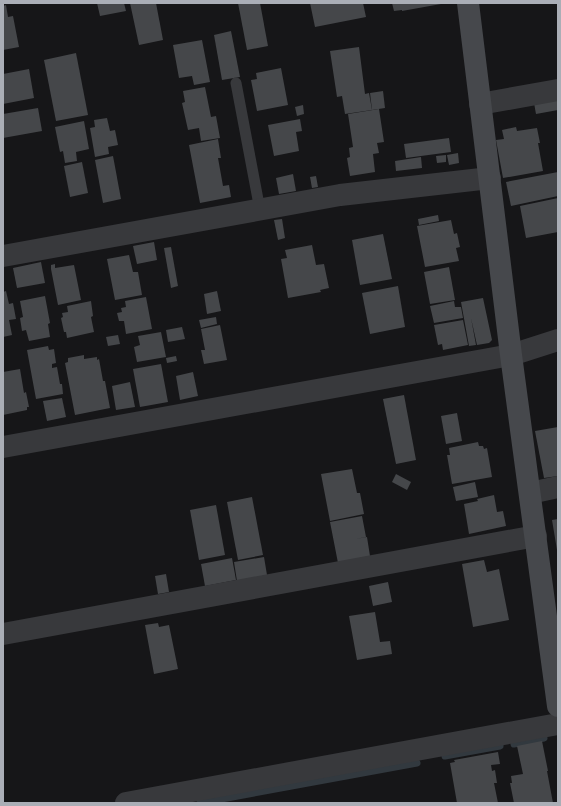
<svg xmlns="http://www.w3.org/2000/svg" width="561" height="806" viewBox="0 0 561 806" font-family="Rubik,sans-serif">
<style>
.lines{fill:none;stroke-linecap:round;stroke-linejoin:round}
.stream{stroke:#32393f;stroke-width:7}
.building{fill:#45474a}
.lane{stroke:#38393c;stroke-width:11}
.street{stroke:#38393c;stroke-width:22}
.secondary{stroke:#46484c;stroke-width:22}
</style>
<rect width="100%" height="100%" fill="#161618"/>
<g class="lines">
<g class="stream">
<polyline points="514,744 544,738"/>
<polyline points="445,756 500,746"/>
<polyline points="200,803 417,763"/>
</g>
</g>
<g class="building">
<polygon points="97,3 124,3 126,11 100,16"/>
<polygon points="130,3 156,3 163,40 139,45"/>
<polygon points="238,3 260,3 268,46 247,50"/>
<polygon points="310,3 363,3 366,17 315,27"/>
<polygon points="392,3 441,3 441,4 402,11 402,10 394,11"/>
<polygon points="6,5 8,17 13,16 19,47 3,50 3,6"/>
<polygon points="231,31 240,77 222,80 214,35"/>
<polygon points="202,40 210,82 194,85 192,76 179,78 173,45"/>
<polygon points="359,47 365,94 369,93 372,110 345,114 342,96 337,97 330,51"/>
<polygon points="76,53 88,115 56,121 44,60"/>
<polygon points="281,68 288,105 257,111 251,80 257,79 256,73"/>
<polygon points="29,69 34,98 3,104 3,74"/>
<polygon points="205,87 211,117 216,116 220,138 201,141 199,128 188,130 182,103 185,102 183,91"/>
<polygon points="383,91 385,108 372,110 370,93"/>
<polygon points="557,99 558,110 536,114 534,103"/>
<polygon points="303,105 304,114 297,116 295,107"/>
<polygon points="38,108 42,131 3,138 3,114"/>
<polygon points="379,109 384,142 377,143 379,153 373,154 375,172 350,176 347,158 350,157 349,148 353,147 348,114"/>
<polygon points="107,118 110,131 115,130 118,145 108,147 109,154 95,157 90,128 95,127 94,120"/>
<polygon points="300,119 302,131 296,132 299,151 274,156 268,125"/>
<polygon points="84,121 89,149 76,152 77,161 65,163 63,151 60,152 55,127"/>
<polygon points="516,127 517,131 537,128 540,143 538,143 543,171 503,178 496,140 504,139 502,130"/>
<polygon points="449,138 451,152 406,158 404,144"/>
<polygon points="218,139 221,158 218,158 223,186 229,185 231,197 200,203 189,145"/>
<polygon points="458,153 459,163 449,165 447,155"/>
<polygon points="446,155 446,162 437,163 436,156"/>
<polygon points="113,156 121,199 103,203 95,160"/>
<polygon points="421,157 422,168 396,171 395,161"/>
<polygon points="82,162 88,193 70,197 64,166"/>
<polygon points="558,172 558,196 511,206 506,182"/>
<polygon points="293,174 296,191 279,194 276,178"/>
<polygon points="316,176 318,187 312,188 310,177"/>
<polygon points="558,198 558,232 526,238 520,206"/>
<polygon points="438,215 439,221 419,225 418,219"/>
<polygon points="282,219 285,238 278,240 274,220"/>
<polygon points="451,220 454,234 457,233 460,247 456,248 459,261 425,267 417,226"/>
<polygon points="383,234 392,279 360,285 352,240"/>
<polygon points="154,242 157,260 137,264 133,246"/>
<polygon points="312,245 316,265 324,264 329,288 320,290 321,292 288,298 281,259 287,258 285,250"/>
<polygon points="171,247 178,286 171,288 164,248"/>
<polygon points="129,255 133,272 138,272 142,295 115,300 107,259"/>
<polygon points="41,262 45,283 17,288 13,268"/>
<polygon points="55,264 55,268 74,265 81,300 58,305 51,269 51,265"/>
<polygon points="449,267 455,300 430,304 424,272"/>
<polygon points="398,286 405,327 370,334 362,293"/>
<polygon points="6,291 9,304 13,303 16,319 9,320 12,335 3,337 3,292"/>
<polygon points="217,291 221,311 207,314 204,294"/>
<polygon points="45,296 50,323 48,324 50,337 29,341 26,330 22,331 20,318 23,317 20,301"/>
<polygon points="146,297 152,329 126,334 124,321 119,321 117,313 122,312 121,308 126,307 125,301"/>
<polygon points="483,298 492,340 489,343 477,345 471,318 476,345 469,346 461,302"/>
<polygon points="91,301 93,316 91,317 94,332 67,338 66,332 64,332 61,318 63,317 62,313 68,312 67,306"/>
<polygon points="454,301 455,307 461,307 463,318 434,323 430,306"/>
<polygon points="216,317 217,324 201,328 199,320"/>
<polygon points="463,320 468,345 443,350 442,344 438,345 434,325"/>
<polygon points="220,325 227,360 204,364 201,350 205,350 201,329"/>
<polygon points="182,327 185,339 168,342 166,330"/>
<polygon points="161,332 166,357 137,362 134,347 140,345 138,336"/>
<polygon points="118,335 120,344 108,346 106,337"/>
<polygon points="48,346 49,350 54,349 56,363 52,364 52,368 57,367 60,384 62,384 63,394 36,399 27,350"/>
<polygon points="84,355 84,359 97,357 97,360 99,359 103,381 105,381 110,408 75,415 65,363 68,362 68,358"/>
<polygon points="176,356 177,361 167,363 166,358"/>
<polygon points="161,364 168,402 140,407 133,369"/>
<polygon points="20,369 24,393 26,392 29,407 27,407 27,410 3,415 3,372"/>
<polygon points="193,372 198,396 180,400 176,376"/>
<polygon points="130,382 135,407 116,410 112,386"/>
<polygon points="404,395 416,460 396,464 383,399"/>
<polygon points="62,398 66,417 47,421 43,401"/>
<polygon points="457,413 462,441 446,444 441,416"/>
<polygon points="558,427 558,476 544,478 535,431"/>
<polygon points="478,442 479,446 483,446 484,449 487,448 492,477 452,484 447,455 450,455 449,448"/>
<polygon points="352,469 357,493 360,493 364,514 330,521 321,474"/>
<polygon points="396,474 411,482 407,490 392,482"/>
<polygon points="475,482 478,497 456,501 453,487"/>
<polygon points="494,495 497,512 503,511 506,526 469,534 464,504 478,501 477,499"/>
<polygon points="252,497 263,555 238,560 227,502"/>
<polygon points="216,505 225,555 199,560 190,510"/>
<polygon points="362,516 366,537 355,539 367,537 370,556 338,563 330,522"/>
<polygon points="558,519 558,550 557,550 552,520"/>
<polygon points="264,557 267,575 237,581 234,562"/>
<polygon points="232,558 236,580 205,586 201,564"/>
<polygon points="484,560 487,572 499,569 509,620 473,627 462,564"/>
<polygon points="166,574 169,592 158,594 155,576"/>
<polygon points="388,582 392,602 373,606 369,586"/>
<polygon points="375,612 380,642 390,641 392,654 357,660 349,616"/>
<polygon points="158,623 159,627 169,625 178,669 154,674 145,625"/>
<polygon points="542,741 548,771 547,771 553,803 514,803 510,783 512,783 511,776 523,774 517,746"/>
<polygon points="498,752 500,764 491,765 492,771 495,770 497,783 494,783 498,803 457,803 450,763 455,762 454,760"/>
</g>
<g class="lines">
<polyline class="lane" points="236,83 260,210"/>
<g class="street">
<polyline points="480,104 558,90"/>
<polyline points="3,256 340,195 490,178"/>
<polyline points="3,447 511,355 558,340"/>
<polyline points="530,493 558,487"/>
<polyline points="3,634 536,536"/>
<polyline points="126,803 558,724"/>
</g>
<polyline class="secondary" points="468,3 511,355 558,706"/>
</g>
<rect width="561" height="806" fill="none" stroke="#aaaeb6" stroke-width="8"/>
</svg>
